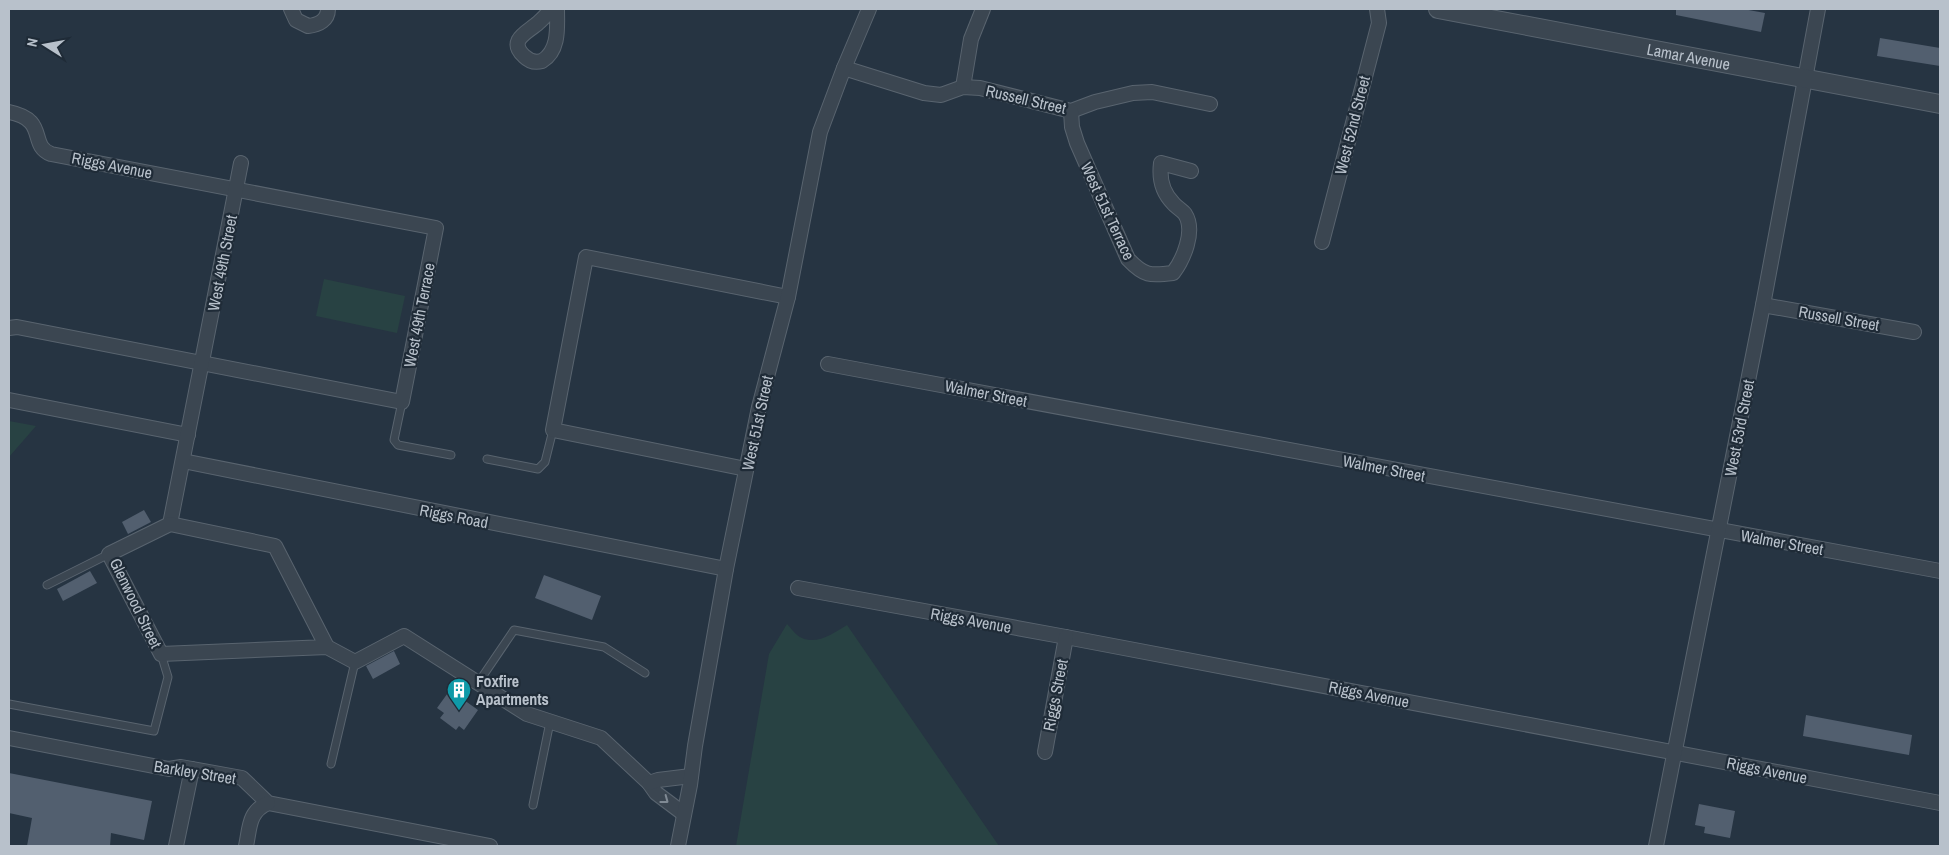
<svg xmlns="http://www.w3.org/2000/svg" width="1949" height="855" viewBox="0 0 1949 855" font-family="'Archivo Narrow',sans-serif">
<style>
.green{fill:#284243}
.building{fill:#525f6f}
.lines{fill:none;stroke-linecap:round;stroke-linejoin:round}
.service-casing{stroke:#59646f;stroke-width:9}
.minor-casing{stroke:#59646f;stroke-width:16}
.tertiary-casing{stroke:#59646f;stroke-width:20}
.service{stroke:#3b4651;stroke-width:7}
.minor{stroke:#3b4651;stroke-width:14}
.tertiary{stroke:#3b4651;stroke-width:18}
.oneway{stroke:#808a94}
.labels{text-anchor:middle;stroke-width:4.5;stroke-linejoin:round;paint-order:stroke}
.street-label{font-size:16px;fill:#b8c1cb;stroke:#1f2b37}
.poi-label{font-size:16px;font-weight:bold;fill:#b8c1cb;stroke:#1f2b37;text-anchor:start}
</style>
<rect width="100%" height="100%" fill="#263442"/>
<g class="green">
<polygon points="324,279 405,296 397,333 316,316"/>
<polygon points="9,421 36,426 9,457"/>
<path d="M787,624C791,628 796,636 802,638C817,645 834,633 847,625L999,846H736L769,654Z"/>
</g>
<g class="building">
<polygon points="1676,9 1743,9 1765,13 1761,32 1676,15"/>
<polygon points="1880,38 1940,48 1940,66 1877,56"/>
<polygon points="144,510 151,522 128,534 122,522"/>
<polygon points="90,571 97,583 63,601 57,589"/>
<polygon points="544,575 601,596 592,620 535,598"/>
<polygon points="394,651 400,664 373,679 366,666"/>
<polygon points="450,690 478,710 464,730 459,726 456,730 440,718 444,713 437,708"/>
<polygon points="1806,715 1912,735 1909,755 1803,736"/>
<polygon points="9,773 152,801 144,840 111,833 110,846 27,846 32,818 9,813"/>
<polygon points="1699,804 1735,811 1730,838 1704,833 1705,827 1695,825"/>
</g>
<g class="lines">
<defs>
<g id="service">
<polyline points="402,402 394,440 398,445 451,455"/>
<polyline points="487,459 538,469 545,462 553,430"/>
<polyline points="47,585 109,554"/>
<polyline points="478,683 514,630 604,647 645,673"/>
<polyline points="9,704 154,731 168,677 161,654"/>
<polyline points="331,764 355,662"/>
<polyline points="533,805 550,722"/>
</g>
<g id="minor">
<path d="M291,9L296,20L308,26C319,25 328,20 328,9"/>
<path d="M552,9C547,14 543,19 538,23C528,32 507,40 524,56C529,61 535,63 542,61C560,50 557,26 557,9"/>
<polyline points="844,68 924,93 941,95 963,87 980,88 1071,111 1095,102 1133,93 1152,92 1210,104"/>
<polyline points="963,87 971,39 983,9"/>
<path d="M1071,111L1072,127L1077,143L1128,259C1144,276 1150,276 1173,273C1183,260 1196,231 1185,214C1182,210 1176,207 1173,203C1162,192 1159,179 1161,163L1191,171"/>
<path d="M9,112C49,120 28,145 51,154L436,228L402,402L17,327L9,328"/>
<polyline points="1322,242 1379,23 1377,9"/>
<polyline points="1763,305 1914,332"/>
<polyline points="828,364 1940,571"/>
<polyline points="9,400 188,435"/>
<polyline points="183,461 726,569"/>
<polyline points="746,469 553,430 586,257 788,297"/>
<polyline points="170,524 241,163"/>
<polyline points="798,588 1066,637 1940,803"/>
<polyline points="327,647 161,654 109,554 170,524 275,546 327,647 355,662 404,636 527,714 601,738 649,783 656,793 684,814"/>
<polyline points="9,738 169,769 181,767 242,778 268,803 490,846"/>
<polyline points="1045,752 1066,637"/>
<polyline points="649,783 658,780 691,776"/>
<polyline points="176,846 192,769"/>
<path d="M246,846C250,828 248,812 268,803"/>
<polyline points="678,846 690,785 695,746 726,569 759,407 788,297 820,132 844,68 869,9"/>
<polyline points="1656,846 1763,305 1818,9"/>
</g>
<g id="tertiary">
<path id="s1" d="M1438,9L1940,104"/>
</g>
</defs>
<use href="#service" class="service-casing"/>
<use href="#minor" class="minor-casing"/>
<use href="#tertiary" class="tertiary-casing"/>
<use href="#service" class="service"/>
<use href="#minor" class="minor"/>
<use href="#tertiary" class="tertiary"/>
</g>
<defs><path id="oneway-chevron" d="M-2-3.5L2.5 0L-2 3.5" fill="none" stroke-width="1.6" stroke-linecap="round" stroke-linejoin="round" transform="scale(1.25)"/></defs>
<use class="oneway" href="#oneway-chevron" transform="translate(665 800) rotate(37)"/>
<defs>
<symbol id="building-pin" viewBox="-11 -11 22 30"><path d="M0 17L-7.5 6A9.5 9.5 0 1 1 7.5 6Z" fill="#0f9aa8" stroke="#1f2b37"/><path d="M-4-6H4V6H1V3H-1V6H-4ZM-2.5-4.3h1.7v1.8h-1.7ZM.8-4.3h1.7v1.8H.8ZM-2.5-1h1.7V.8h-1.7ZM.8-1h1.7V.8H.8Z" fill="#fff"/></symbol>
</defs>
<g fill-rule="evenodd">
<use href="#building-pin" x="445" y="676" width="28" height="38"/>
</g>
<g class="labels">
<g class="street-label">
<text dy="6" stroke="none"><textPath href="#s1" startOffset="255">Lamar Avenue</textPath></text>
<text transform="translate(1026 99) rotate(13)" y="6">Russell Street</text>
<text transform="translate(1352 125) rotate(-76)" y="6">West 52nd Street</text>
<text transform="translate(112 165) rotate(11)" y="6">Riggs Avenue</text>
<text transform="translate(1108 211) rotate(65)" y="6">West 51st Terrace</text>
<text transform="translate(222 263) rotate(-79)" y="6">West 49th Street</text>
<text transform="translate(419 315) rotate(-79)" y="6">West 49th Terrace</text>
<text transform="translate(1839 318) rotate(10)" y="6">Russell Street</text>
<text transform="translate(986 393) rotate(11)" y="6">Walmer Street</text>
<text transform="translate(757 423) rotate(-78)" y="6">West 51st Street</text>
<text transform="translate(1739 428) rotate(-79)" y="6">West 53rd Street</text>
<text transform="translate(1384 468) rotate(11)" y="6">Walmer Street</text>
<text transform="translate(454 516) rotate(11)" y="6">Riggs Road</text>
<text transform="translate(1782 542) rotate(10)" y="6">Walmer Street</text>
<text transform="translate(136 603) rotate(64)" y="6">Glenwood Street</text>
<text transform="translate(971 620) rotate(10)" y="6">Riggs Avenue</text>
<text transform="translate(1369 694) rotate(11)" y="6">Riggs Avenue</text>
<text transform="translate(1055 695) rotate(-79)" y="6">Riggs Street</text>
<text transform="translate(1767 770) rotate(11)" y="6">Riggs Avenue</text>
<text transform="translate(195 772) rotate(9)" y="6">Barkley Street</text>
</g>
<g class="poi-label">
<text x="476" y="687">Foxfire<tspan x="476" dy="18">Apartments</tspan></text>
</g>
</g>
<rect width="1949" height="855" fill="none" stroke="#b8c1cb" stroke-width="20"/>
<g transform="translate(45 45) rotate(281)" stroke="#1f2b37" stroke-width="4" paint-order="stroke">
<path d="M0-4L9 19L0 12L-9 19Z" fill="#b8c1cb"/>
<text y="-8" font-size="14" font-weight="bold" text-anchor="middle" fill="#b8c1cb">N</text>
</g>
</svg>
